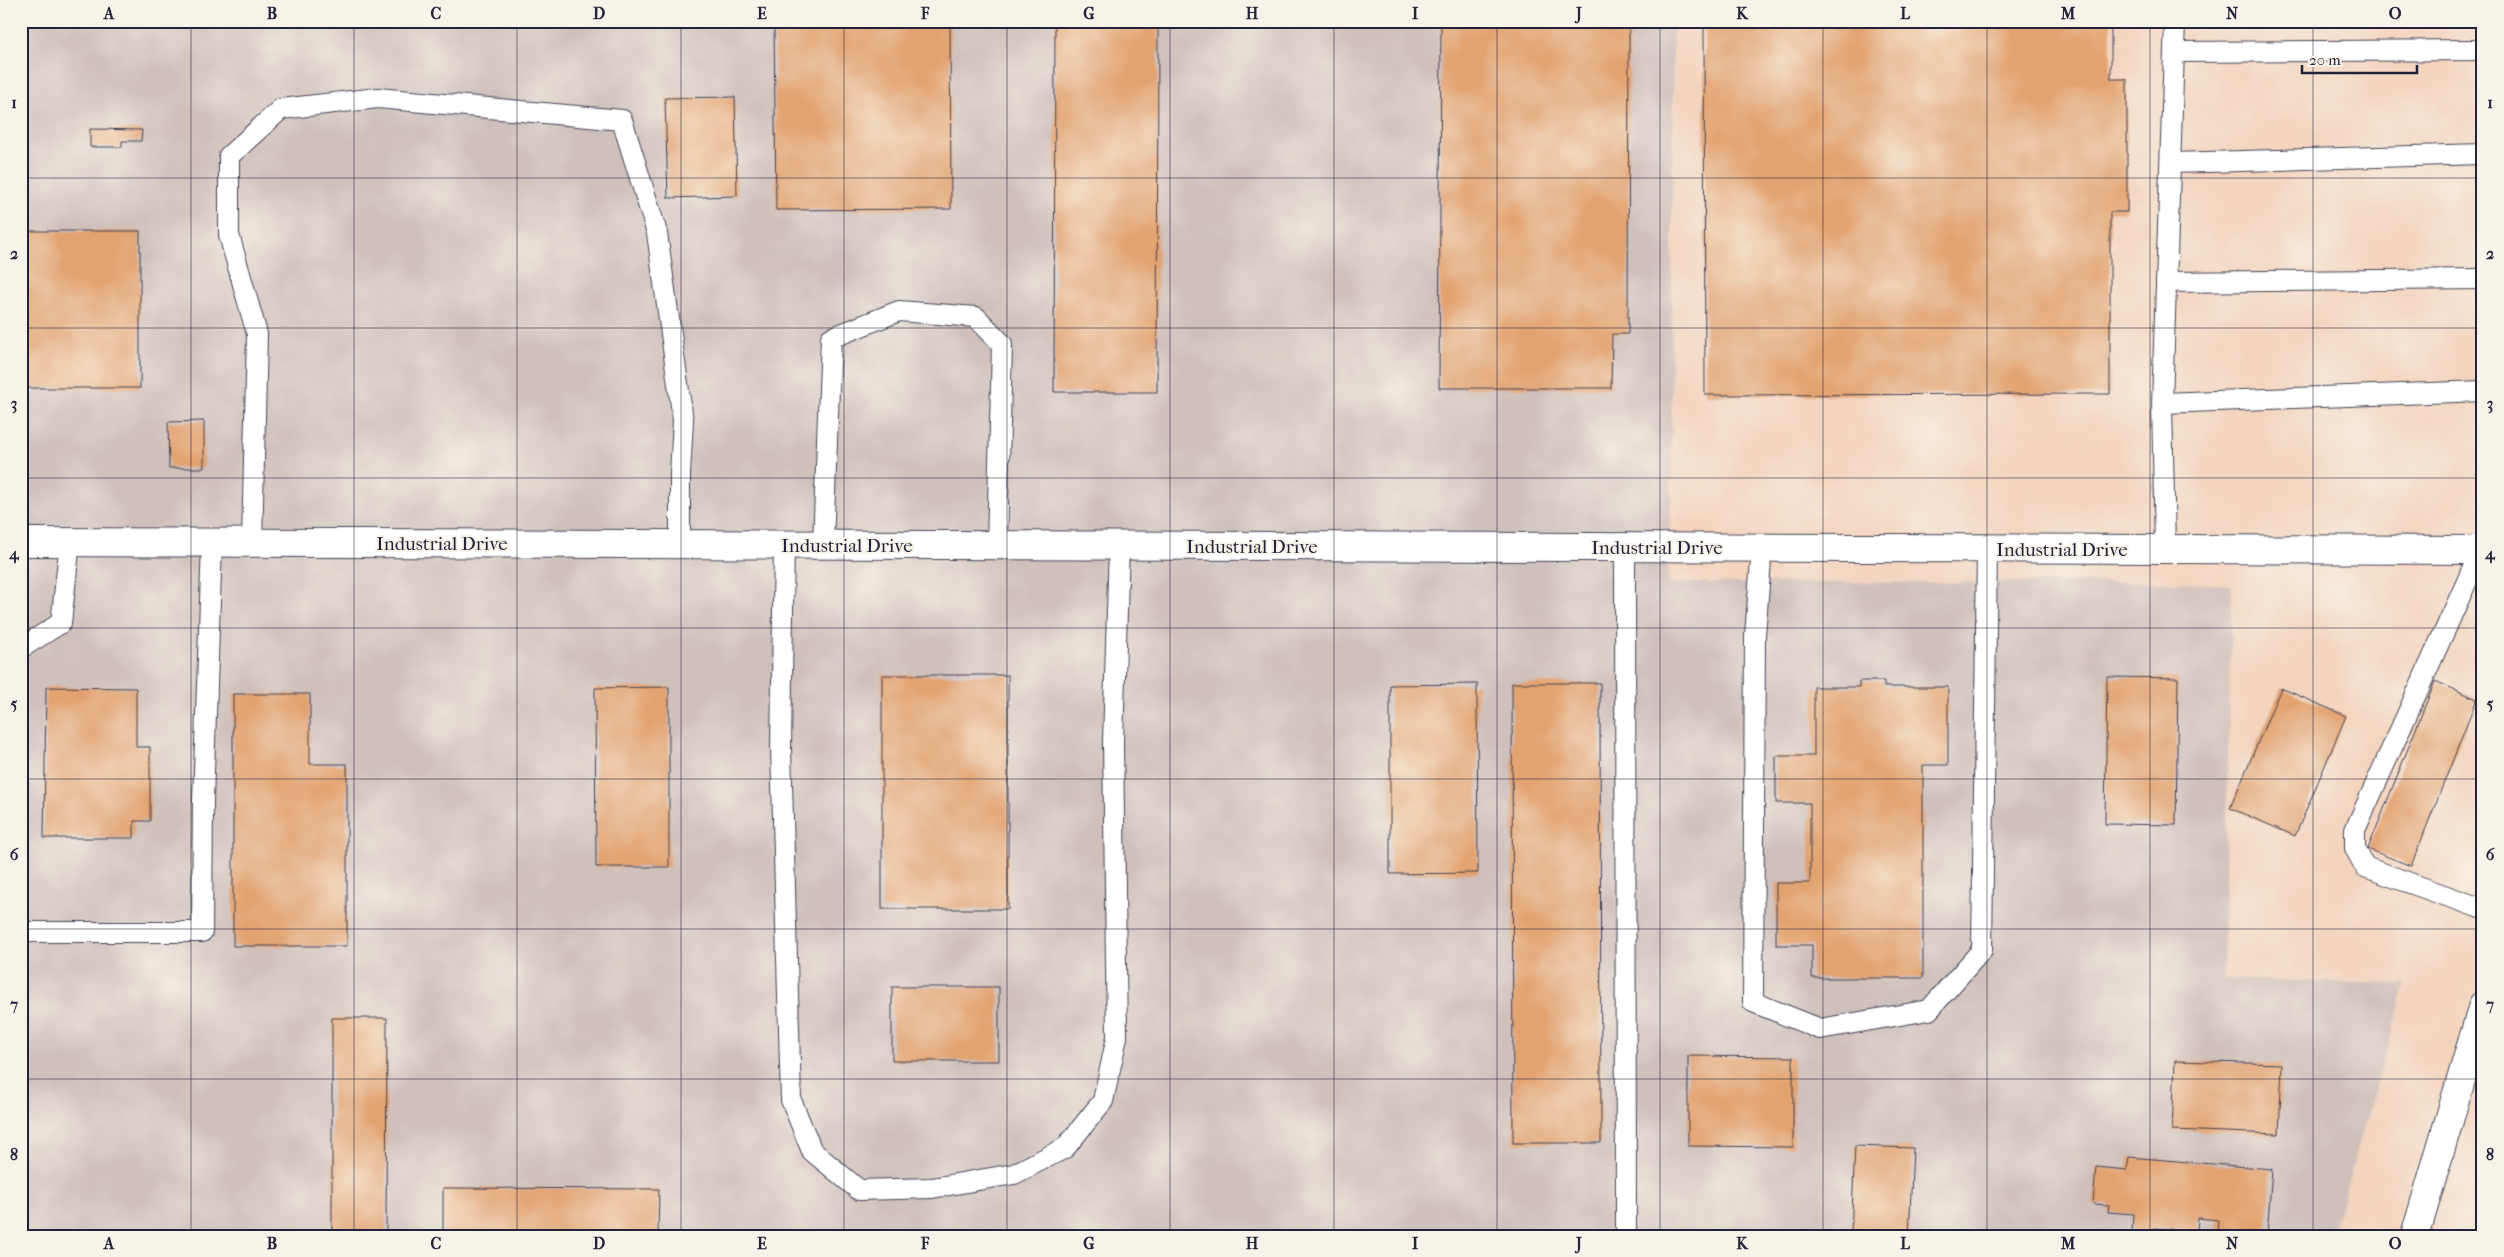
<svg xmlns="http://www.w3.org/2000/svg" width="2504" height="1257" viewBox="0 0 2504 1257" font-family="'IM FELL French Canon',serif">
<style>
.built{fill:#f3d4bf}
.industrial{fill:#cfc0bb}
.building{fill:#e3a371}
.lines{fill:none;stroke-linecap:round;stroke-linejoin:round}
.service-casing{stroke:#424052;stroke-width:22}
.minor-casing{stroke:#424052;stroke-width:30}
.primary-casing{stroke:#424052;stroke-width:30}
.service{stroke:#fff;stroke-width:20}
.minor{stroke:#fff;stroke-width:28}
.primary{stroke:#fff;stroke-width:28}
.grid{fill:none;stroke:#22223b;stroke-width:1;stroke-opacity:0.55}
.labels{text-anchor:middle;stroke-width:4;stroke-linejoin:round;paint-order:stroke}
.street-label{font-size:19px;fill:#22223b;stroke:#f7f3e8}
.neatline{fill:none;stroke:#22223b;stroke-width:2}
.grid-label{font-size:16px;text-anchor:middle;font-weight:bold;fill:#22223b}
</style>
<rect width="100%" height="100%" fill="#f7f3e8"/>
<filter id="ink" filterUnits="userSpaceOnUse"><feTurbulence type="fractalNoise" baseFrequency=".02" numOctaves="2"/><feDisplacementMap in="SourceGraphic" scale="10" xChannelSelector="R" yChannelSelector="G"/><feConvolveMatrix kernelMatrix="1 2 1 2 8 2 1 2 1" color-interpolation-filters="sRGB"/></filter>
<filter id="wash" filterUnits="userSpaceOnUse"><feTurbulence type="fractalNoise" baseFrequency=".0096" numOctaves="4" result="noise"/><feDisplacementMap in="SourceGraphic" scale="20" xChannelSelector="R" yChannelSelector="G"/><feGaussianBlur stdDeviation="1.12" result="paint"/><feColorMatrix in="noise" values="0 0 0 0 0 0 0 0 0 0 0 0 0 0 0 0 0 1.4 0 .05"/><feComposite in="paint" operator="in"/></filter>
<g filter="url(#wash)">
<rect width="100%" height="100%" fill="#f4e7d2"/>
<polygon class="built" points="1672,21 2483,21 2483,1236 2332,1236 2406,984 2223,979 2232,585 1668,583"/>
<polygon class="industrial" points="21,21 1673,21 1671,496 1668,583 2154,582 2232,585 2223,979 2406,984 2332,1236 21,1236"/>
<g id="blocks">
<g class="building">
<polygon points="774,21 950,21 951,209 776,210"/>
<polygon points="1055,21 1158,21 1157,392 1054,392"/>
<polygon points="1441,21 1629,21 1628,334 1612,334 1611,388 1439,388"/>
<polygon points="1704,21 2111,21 2111,79 2127,79 2127,212 2110,212 2110,394 1705,395"/>
<polygon points="735,97 737,196 668,198 665,98"/>
<polygon points="90,129 142,130 141,141 122,141 122,147 90,147"/>
<rect x="21" y="231" width="119" height="157"/>
<polygon points="204,421 204,468 169,468 168,422"/>
<rect x="882" y="675" width="126" height="234"/>
<polygon points="2107,677 2178,678 2176,825 2105,824"/>
<polygon points="1859,681 1884,681 1884,687 1948,687 1948,765 1923,765 1923,978 1812,978 1812,945 1776,945 1776,883 1810,883 1810,803 1776,803 1776,756 1814,756 1814,687 1859,687"/>
<polygon points="2435,681 2477,699 2411,866 2368,849"/>
<polygon points="1512,683 1600,683 1601,1143 1513,1143"/>
<polygon points="1477,684 1478,873 1390,874 1390,685"/>
<polygon points="46,687 136,688 136,747 150,747 150,821 134,821 134,838 44,838"/>
<polygon points="669,687 669,867 596,867 595,688"/>
<polygon points="2281,688 2346,716 2295,836 2230,808"/>
<polygon points="233,694 310,694 310,764 347,764 347,946 233,946"/>
<rect x="892" y="987" width="107" height="74"/>
<polygon points="332,1018 387,1018 386,1236 332,1236"/>
<polygon points="1688,1056 1793,1057 1793,1147 1688,1146"/>
<polygon points="2175,1061 2282,1064 2279,1134 2172,1130"/>
<polygon points="1855,1146 1913,1148 1909,1236 1851,1234"/>
<polygon points="2129,1157 2272,1169 2267,1236 2217,1236 2218,1220 2198,1218 2197,1231 2155,1228 2154,1234 2132,1232 2133,1214 2108,1212 2109,1205 2093,1204 2096,1167 2127,1170"/>
<polygon points="443,1188 659,1189 658,1236 443,1236"/>
</g>
</g>
</g>
<g filter="url(#ink)">
<use href="#blocks" fill-opacity="0" stroke="#424052" stroke-width="1"/>
<g class="lines">
<defs>
<g id="service">
<polyline points="2174,52 2483,50"/>
<polyline points="2171,163 2483,154"/>
<polyline points="2166,282 2483,279"/>
<polyline points="2162,403 2483,391"/>
<polyline points="252,543 257,334 229,235 229,156 281,109 378,98 622,120 657,233 683,420 680,474 680,544"/>
<polyline points="784,544 781,748 791,1100 812,1151 859,1190 932,1188 1014,1174 1065,1148 1103,1101 1117,1037 1113,742 1119,545"/>
<polyline points="823,544 831,338 899,311 976,317 1002,344 997,545"/>
<polyline points="1625,547 1626,1228"/>
<polyline points="1762,548 1755,635 1753,1002 1820,1029 1929,1010 1982,950 1987,549"/>
<polyline points="2165,549 2162,403 2175,21"/>
<polyline points="2481,550 2355,830 2355,848 2365,867 2483,909"/>
<polyline points="21,648 61,623 70,542"/>
<polyline points="21,932 202,932 203,800 212,543"/>
</g>
<polyline id="minor" points="21,542 2483,550"/>
<polyline id="primary" points="2415,1236 2483,1005"/>
</defs>
<use href="#service" class="service-casing"/>
<use href="#minor" class="minor-casing"/>
<use href="#primary" class="primary-casing"/>
<use href="#service" class="service"/>
<use href="#minor" class="minor"/>
<use href="#primary" class="primary"/>
</g>
</g>
<path class="grid" d="M191,21V1236M354,21V1236M517,21V1236M681,21V1236M844,21V1236M1007,21V1236M1170,21V1236M1334,21V1236M1497,21V1236M1660,21V1236M1823,21V1236M1987,21V1236M2150,21V1236M2313,21V1236M21,178H2483M21,328H2483M21,478H2483M21,628H2483M21,779H2483M21,929H2483M21,1079H2483"/>
<g class="labels">
<g class="street-label">
<text x="442" y="550">Industrial Drive</text>
<text x="847" y="552">Industrial Drive</text>
<text x="1252" y="553">Industrial Drive</text>
<text x="1657" y="554">Industrial Drive</text>
<text x="2062" y="556">Industrial Drive</text>
</g>
</g>
<rect width="2504" height="1257" fill="none" stroke="#f7f3e8" stroke-width="55"/>
<path d="M2302 65v8h115v-8" fill="none" stroke="#22223b" stroke-width="2.5"/>
<text x="2309" y="65" font-size="15" fill="#22223b" stroke="#f7f3e8" stroke-width="4" paint-order="stroke">20 m</text>
<rect x="28" y="28" width="2448" height="1202" class="neatline"/>
<g class="grid-label">
<text x="109" y="19">A</text>
<text x="272" y="19">B</text>
<text x="436" y="19">C</text>
<text x="599" y="19">D</text>
<text x="762" y="19">E</text>
<text x="925" y="19">F</text>
<text x="1089" y="19">G</text>
<text x="1252" y="19">H</text>
<text x="1415" y="19">I</text>
<text x="1579" y="19">J</text>
<text x="1742" y="19">K</text>
<text x="1905" y="19">L</text>
<text x="2068" y="19">M</text>
<text x="2232" y="19">N</text>
<text x="2395" y="19">O</text>
<text x="14" y="108">1</text>
<text x="2490" y="108">1</text>
<text x="14" y="259">2</text>
<text x="2490" y="259">2</text>
<text x="14" y="409">3</text>
<text x="2490" y="409">3</text>
<text x="14" y="559">4</text>
<text x="2490" y="559">4</text>
<text x="14" y="709">5</text>
<text x="2490" y="709">5</text>
<text x="14" y="860">6</text>
<text x="2490" y="860">6</text>
<text x="14" y="1010">7</text>
<text x="2490" y="1010">7</text>
<text x="14" y="1160">8</text>
<text x="2490" y="1160">8</text>
<text x="109" y="1249">A</text>
<text x="272" y="1249">B</text>
<text x="436" y="1249">C</text>
<text x="599" y="1249">D</text>
<text x="762" y="1249">E</text>
<text x="925" y="1249">F</text>
<text x="1089" y="1249">G</text>
<text x="1252" y="1249">H</text>
<text x="1415" y="1249">I</text>
<text x="1579" y="1249">J</text>
<text x="1742" y="1249">K</text>
<text x="1905" y="1249">L</text>
<text x="2068" y="1249">M</text>
<text x="2232" y="1249">N</text>
<text x="2395" y="1249">O</text>
</g>
</svg>
